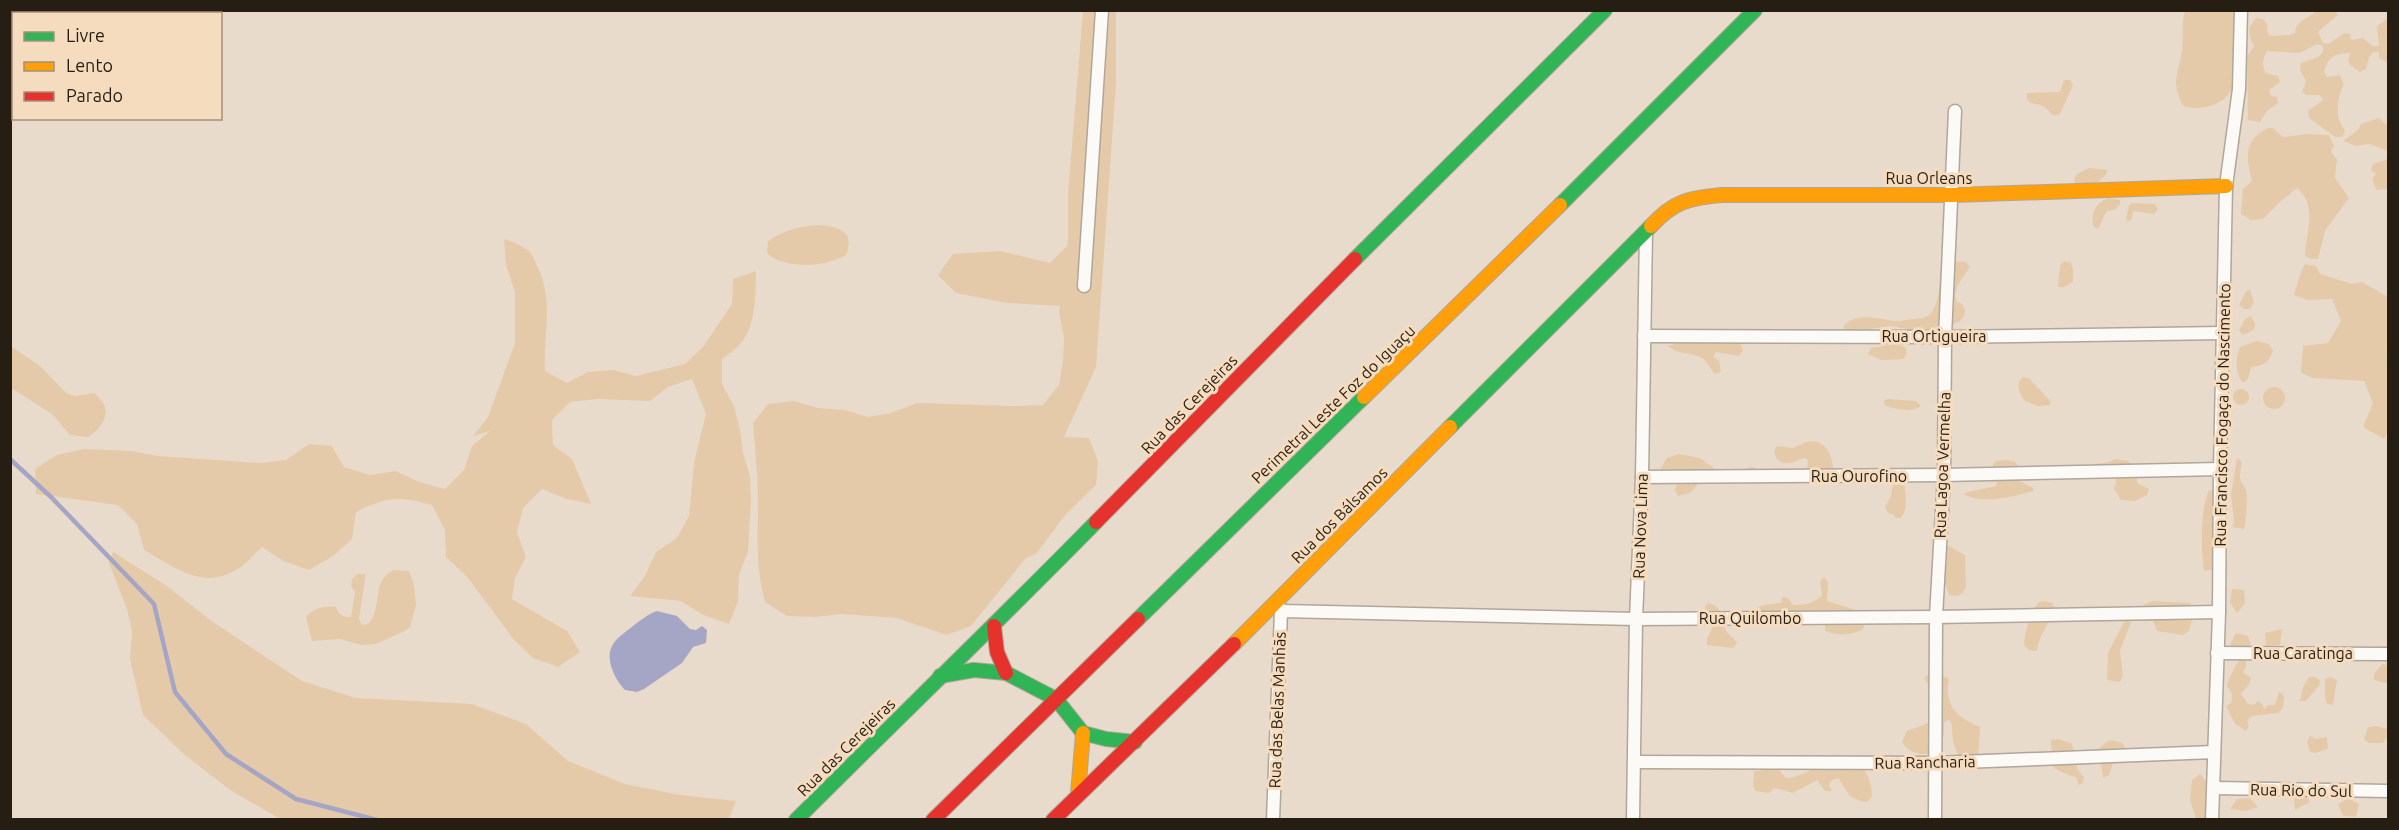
<svg xmlns="http://www.w3.org/2000/svg" width="2399" height="830" viewBox="0 0 2399 830" font-family="Ubuntu,sans-serif">
<style>
.green{fill:#e5caaa}
.water{fill:#a5a6c5}
.lines{fill:none;stroke-linecap:round;stroke-linejoin:round}
.stream{stroke:#a5a6c5;stroke-width:4.5}
.street-casing{stroke:#b0a699;stroke-width:15}
.fast-casing{stroke:#b0a699;stroke-width:16}
.slow-casing{stroke:#b0a699;stroke-width:16}
.jam-casing{stroke:#b0a699;stroke-width:16}
.street{stroke:#fcfaf7;stroke-width:12}
.fast{stroke:#30b455;stroke-width:14}
.slow{stroke:#ff9f0a;stroke-width:14}
.jam{stroke:#e5322d;stroke-width:14}
.labels{text-anchor:middle;stroke-width:6;stroke-linejoin:round;paint-order:stroke}
.street-label{font-size:16px;fill:#271e13;stroke:#f6dcbe}
</style>
<rect width="100%" height="100%" fill="#e9dbcb"/>
<g class="green">
<path d="M1083,11H1116V83L1096,367L1064,437L1089,438L1098,461L1096,485L1066,514L1036,554L1026,558L971,626L947,635L896,618L841,614L815,617L787,616L765,602C755,563 758,540 758,501C758,475 755,449 753,423L768,404L794,401L818,408L845,410L868,417L891,413L917,403L1017,406L1043,405L1059,385L1063,361L1064,337L1059,312L1060,306L1007,303L956,293L938,275L953,254L1000,251L1050,263L1068,245V193Z"/>
<path d="M2185,11H2239C2238,32 2240,60 2235,81C2230,104 2203,112 2183,106C2170,80 2179,74 2182,50C2184,37 2181,23 2185,11Z"/>
<path d="M2316,11H2336L2338,15L2318,32L2323,43L2329,44L2344,33L2350,34L2351,40L2363,38L2373,46H2379L2377,26L2388,18V63L2379,58V52H2373L2369,57L2366,69L2360,72L2350,65L2348,59L2351,53C2336,53 2328,56 2324,72L2327,77L2340,75L2344,85C2338,92 2336,113 2340,122C2341,125 2344,128 2345,131L2342,137H2335L2309,118L2308,111L2323,100L2320,95H2307L2302,92L2306,81L2300,70L2301,63L2318,57L2323,52V46L2317,44L2300,53L2267,51C2263,59 2261,64 2266,73L2278,76L2280,82L2269,90L2271,96L2277,97L2278,103L2267,111L2260,122L2248,120L2247,57L2254,46L2251,41L2249,28L2256,18L2263,19L2267,24V31L2270,36L2289,35L2295,33C2296,20 2308,19 2316,11Z"/>
<path d="M2064,80H2070L2073,85L2060,114L2054,116C2050,113 2047,108 2043,106C2034,102 2025,106 2027,93L2060,92Z"/>
<polygon points="2379,118 2388,126 2388,151 2369,144 2356,146 2343,141 2358,130 2361,124"/>
<path d="M2268,128H2273L2283,137L2308,134L2329,135L2334,146L2331,152L2337,159L2335,178L2349,198L2325,231L2318,259H2311L2305,256C2306,232 2318,206 2297,188L2281,201L2263,219L2251,220L2241,214L2243,189L2252,181C2246,157 2243,140 2268,128Z"/>
<polygon points="2388,159 2388,189 2376,190 2372,178 2376,174 2371,170 2373,164"/>
<polygon points="2089,168 2108,170 2105,176 2094,186 2076,186 2074,179 2077,174"/>
<path d="M2108,198L2120,200V204L2116,209L2106,212L2098,229L2093,226C2091,212 2095,204 2108,198Z"/>
<polygon points="2133,203 2155,204 2158,209 2154,214 2133,211 2132,219 2129,221 2126,220 2129,205"/>
<path d="M817,225C837,226 856,230 846,255C826,267 785,270 767,253L768,241C782,231 800,226 817,225Z"/>
<path d="M504,239C512,242 524,246 530,252C532,254 535,261 536,264C555,299 543,334 545,371L567,383L588,372L613,370L636,376L685,364L703,347L732,304L733,279L756,271C756,291 756,328 740,344C735,350 728,354 722,359V384L734,406L740,430L743,453L750,476L751,501L748,552L739,575L738,601L729,624L703,615L681,601L630,596L645,576L656,552L677,538L689,516L694,463L706,414L692,379L668,387L650,401L596,399L570,402L552,420L553,445L572,459L591,504L567,499L542,489L523,508L517,533L526,557L515,578L512,599L567,631L580,652L558,667L533,658L514,640L468,578L446,557L445,530L432,505C399,496 387,496 356,512L352,539L333,556L309,570L283,561L262,547C255,553 249,561 242,566C205,593 176,568 144,550L137,524L118,505L36,494L35,469L57,455L83,449L132,451L158,456L261,463L286,460L309,444L332,446L344,467L370,475L396,471L419,482L445,489L464,470L472,446L490,431L473,436L488,417L515,343V292L506,265Z"/>
<path d="M1947,261L1966,262L1970,267C1963,278 1951,290 1957,302L1962,304L1965,310L1964,316L1960,321L1941,330H1912L1891,326L1862,330L1850,335L1843,327C1855,311 1878,319 1895,321C1902,322 1907,319 1914,319C1920,318 1926,319 1931,313C1942,298 1938,280 1942,263Z"/>
<polygon points="2064,261 2071,263 2073,269 2073,282 2064,287 2058,287 2060,266"/>
<path d="M2305,264L2316,266L2320,274L2352,284L2362,282L2388,297C2389,311 2385,363 2388,371V431L2384,439L2363,427L2373,403L2364,381L2313,378L2301,373L2303,346L2328,343L2341,321L2332,299L2308,300L2294,295L2301,272Z"/>
<polygon points="2250,289 2254,303 2250,309 2244,309 2239,305 2245,293"/>
<polygon points="2251,316 2255,324 2254,330 2243,335 2239,330 2245,319"/>
<path d="M2257,341L2269,344L2273,351C2268,364 2264,365 2251,367L2248,379L2243,383C2235,375 2235,358 2240,347Z"/>
<path d="M1682,342H1734L1741,345L1743,351L1739,356L1716,352L1713,357L1719,360L1721,372L1715,374C1710,369 1708,362 1702,358C1690,351 1679,356 1668,346Z"/>
<polygon points="1895,344 1905,347 1907,353 1904,359 1881,360 1868,354 1871,348"/>
<path d="M11,346L41,367L66,393L75,396L94,393C113,408 107,424 88,437L70,435L52,414L11,388Z"/>
<path d="M2023,377L2029,378L2050,401L2051,405L2038,406L2025,401C2019,394 2015,384 2023,377Z"/>
<circle cx="2274" cy="398" r="11"/>
<circle cx="2241" cy="397" r="8"/>
<path d="M1888,399L1916,401L1921,406C1912,413 1896,409 1885,406L1884,400Z"/>
<path d="M1809,441C1829,441 1832,457 1834,473L1807,470L1808,460L1805,458C1794,460 1786,469 1776,458L1774,451L1777,446L1793,448Z"/>
<polygon points="1679,454 1700,458 1715,469 1740,470 1752,467 1758,469 1759,476 1699,483 1690,493 1678,496 1675,490 1677,485 1672,480 1656,476 1667,458"/>
<path d="M2237,458L2242,462C2241,467 2240,472 2240,477C2240,482 2244,485 2246,490C2248,495 2246,525 2244,529L2233,527L2234,521L2231,495Z"/>
<polygon points="2115,459 2128,461 2138,470 2137,483 2149,489 2147,495 2135,501 2121,500 2114,489 2116,484 2116,478 2110,473 2097,471 2094,464 2109,462"/>
<path d="M2008,460L2015,462L2022,470L2014,478L2033,488L2034,491C2014,496 1985,505 1965,495L1964,493L1996,486L1997,480L1993,464L1996,461Z"/>
<path d="M1893,482L1900,483L1905,487C1905,498 1908,509 1901,518H1895L1894,515L1888,513L1885,507L1891,496Z"/>
<path d="M2209,490L2215,491L2216,526L2213,542L2217,552L2214,569L2204,571C2201,550 2200,508 2209,490Z"/>
<polygon points="1949,546 1965,555 1966,587 1962,594 1956,596 1949,595 1945,583 1943,549"/>
<polygon points="113,552 167,586 210,620 302,681 356,698 472,704 526,724 568,761 625,784 680,795 736,801 729,819 280,819 230,790 185,755 143,715 130,659 132,631 127,609 109,563"/>
<path d="M394,570L409,571L414,585L416,605L410,627L405,631L376,644L361,645L340,639L312,641L306,617C313,608 325,605 336,607C339,615 343,617 351,617L355,592L351,586L352,579L358,574H365V580L359,619L362,625L368,624C384,607 370,580 394,570Z"/>
<path d="M1824,577L1828,582L1827,601L1859,611L1863,615L1864,628C1853,636 1837,636 1825,631V624L1753,617L1751,610L1764,605L1781,603L1782,597L1788,598L1793,605C1804,605 1814,604 1822,595L1820,581Z"/>
<polygon points="2232,589 2244,590 2245,603 2237,613 2230,602"/>
<path d="M2045,601L2052,603L2055,609C2050,623 2038,636 2037,651L2029,650L2024,645C2025,631 2030,613 2039,602Z"/>
<polygon points="2152,601 2190,603 2195,608 2189,631 2183,635 2157,631 2152,618 2143,605"/>
<path d="M1708,603C1725,607 1720,620 1727,632C1730,636 1735,638 1737,643L1733,648L1707,645V639L1712,628L1705,617V606Z"/>
<polygon points="2125,620 2131,622 2120,651 2123,676 2120,682 2107,680 2108,653"/>
<polygon points="2282,629 2280,645 2266,646 2265,633"/>
<polygon points="2236,633 2248,636 2251,645 2240,651 2230,644"/>
<path d="M2240,659L2246,661V667L2243,672L2251,678L2249,684L2241,694L2248,704L2254,705L2258,701L2263,705L2264,709L2268,705H2275L2279,692L2284,696L2283,708L2278,713L2252,716L2247,720L2249,726L2246,731L2235,724L2226,706L2231,703C2233,696 2232,692 2227,686C2228,679 2236,665 2240,659Z"/>
<polygon points="2382,664 2388,665 2388,682 2385,683 2374,680 2374,674"/>
<path d="M1929,674L1949,678C1944,706 1956,717 1980,727L1978,759L1971,771C1964,764 1957,755 1954,745C1951,736 1954,729 1950,720L1944,722V735L1934,754C1921,755 1909,754 1902,742L1907,731L1931,722L1932,691L1924,678Z"/>
<polygon points="2309,677 2315,677 2320,680 2319,686 2306,701 2300,701 2303,687"/>
<polygon points="2331,677 2337,680 2333,705 2327,704 2325,698 2325,679"/>
<polygon points="2375,726 2388,729 2388,735 2383,743 2369,743 2364,739 2368,727"/>
<polygon points="2310,736 2315,739 2327,737 2328,749 2316,753 2310,752 2307,742"/>
<path d="M2058,739L2071,743C2078,755 2070,764 2084,777L2083,783L2078,785L2077,778L2059,771L2053,767L2051,740Z"/>
<polygon points="2110,740 2123,743 2125,749 2119,761 2113,763 2109,775 2103,778 2100,759 2096,752 2105,743"/>
<path d="M1831,755C1858,752 1872,774 1872,797L1867,802C1846,799 1849,792 1838,778L1832,780L1829,785L1832,791H1825L1817,780L1793,793L1774,788L1769,793L1755,791L1753,785L1754,771H1760L1772,767L1778,769L1786,778C1800,778 1822,765 1831,755Z"/>
<polygon points="2200,774 2208,784 2207,819 2196,819 2190,800 2192,780"/>
<polygon points="2304,791 2310,802 2295,810 2294,798"/>
<polygon points="2250,798 2258,807 2246,811 2230,809 2237,799"/>
<polygon points="2348,798 2359,804 2356,817 2343,816 2338,804"/>
</g>
<path class="water" d="M657,611L677,616L690,629L696,630L702,626L707,630L706,643L693,647L682,663L644,689L637,692L625,690C615,680 605,659 612,646C616,638 626,632 633,626C641,620 648,614 657,611Z"/>
<g class="lines">
<polyline class="stream" points="10,459 51,497 154,604 175,692 226,754 296,799 377,820"/>
<defs>
<g id="street">
<polyline points="1084,286 1102,10"/>
<polyline points="1644,336 1945,337 2224,333"/>
<polyline points="1642,477 1944,475 2220,469"/>
<polyline points="1281,611 1636,619 1936,617 2219,612"/>
<polyline points="2217,653 2388,654"/>
<polyline points="1635,762 1936,763 2214,752"/>
<polyline points="2214,788 2388,791"/>
<polyline points="1273,820 1281,611 1278,605"/>
<polyline points="1633,820 1636,619 1642,477 1646,232"/>
<polyline points="1935,820 1936,617 1944,475 1945,337 1955,111"/>
<polyline points="2212,820 2219,612 2220,469 2226,186 2239,89 2241,10"/>
</g>
<g id="fast">
<polyline points="1560,205 1755,10"/>
<polyline points="1355,259 1605,10"/>
<polyline points="1450,427 1651,226"/>
<polyline points="1138,619 1364,397"/>
<polyline points="940,676 974,670 1006,673 1056,699 1083,733 1106,739 1135,742"/>
<path d="M796,820C896,720 997,623 1096,522"/>
</g>
<g id="slow">
<path d="M1651,226C1674,201 1689,198 1722,195H1953L2226,186"/>
<polyline points="1364,397 1560,205"/>
<polyline points="1234,644 1450,427"/>
<polyline points="1078,794 1083,733"/>
</g>
<g id="jam">
<polyline points="1096,522 1355,259"/>
<polyline points="994,626 997,652 1006,673"/>
<polyline points="933,820 1138,619"/>
<polyline points="1053,820 1234,644"/>
</g>
</defs>
<use href="#street" class="street-casing"/>
<use href="#fast" class="fast-casing"/>
<use href="#slow" class="slow-casing"/>
<use href="#jam" class="jam-casing"/>
<use href="#street" class="street"/>
<use href="#fast" class="fast"/>
<use href="#slow" class="slow"/>
<use href="#jam" class="jam"/>
</g>
<g class="labels">
<g class="street-label">
<text x="1929" y="184">Rua Orleans</text>
<text x="1934" y="342">Rua Ortigueira</text>
<text transform="translate(1189 404) rotate(-46)" y="6">Rua das Cerejeiras</text>
<text transform="translate(1333 404) rotate(-44)" y="6">Perimetral Leste Foz do Iguaçu</text>
<text transform="translate(2222 415) rotate(-89)" y="6">Rua Francisco Fogaça do Nascimento</text>
<text transform="translate(1942 465) rotate(-88)" y="6">Rua Lagoa Vermelha</text>
<text x="1859" y="482">Rua Ourofino</text>
<text transform="translate(1339 515) rotate(-45)" y="6">Rua dos Bálsamos</text>
<text transform="translate(1640 526) rotate(-88)" y="6">Rua Nova Lima</text>
<text x="1750" y="624">Rua Quilombo</text>
<text x="2303" y="659">Rua Caratinga</text>
<text transform="translate(1277 710) rotate(-88)" y="6">Rua das Belas Manhãs</text>
<text transform="translate(846 747) rotate(-45)" y="6">Rua das Cerejeiras</text>
<text transform="translate(1925 762) rotate(-1)" y="6">Rua Rancharia</text>
<text transform="translate(2301 790) rotate(1)" y="6">Rua Rio do Sul</text>
</g>
</g>
<rect width="2399" height="830" fill="none" stroke="#271e13" stroke-width="24"/>
<rect x="12" y="12" width="210" height="108" fill="#f6dcbe" stroke="#a3907a" stroke-width="1.5"/>
<rect x="24" y="32" width="30" height="9" fill="#30b455" stroke="#a3907a" stroke-width="1.5"/>
<text x="66" y="42" font-size="18" fill="#271e13">Livre</text>
<rect x="24" y="62" width="30" height="9" fill="#ff9f0a" stroke="#a3907a" stroke-width="1.5"/>
<text x="66" y="72" font-size="18" fill="#271e13">Lento</text>
<rect x="24" y="92" width="30" height="9" fill="#e5322d" stroke="#a3907a" stroke-width="1.5"/>
<text x="66" y="102" font-size="18" fill="#271e13">Parado</text>
</svg>
